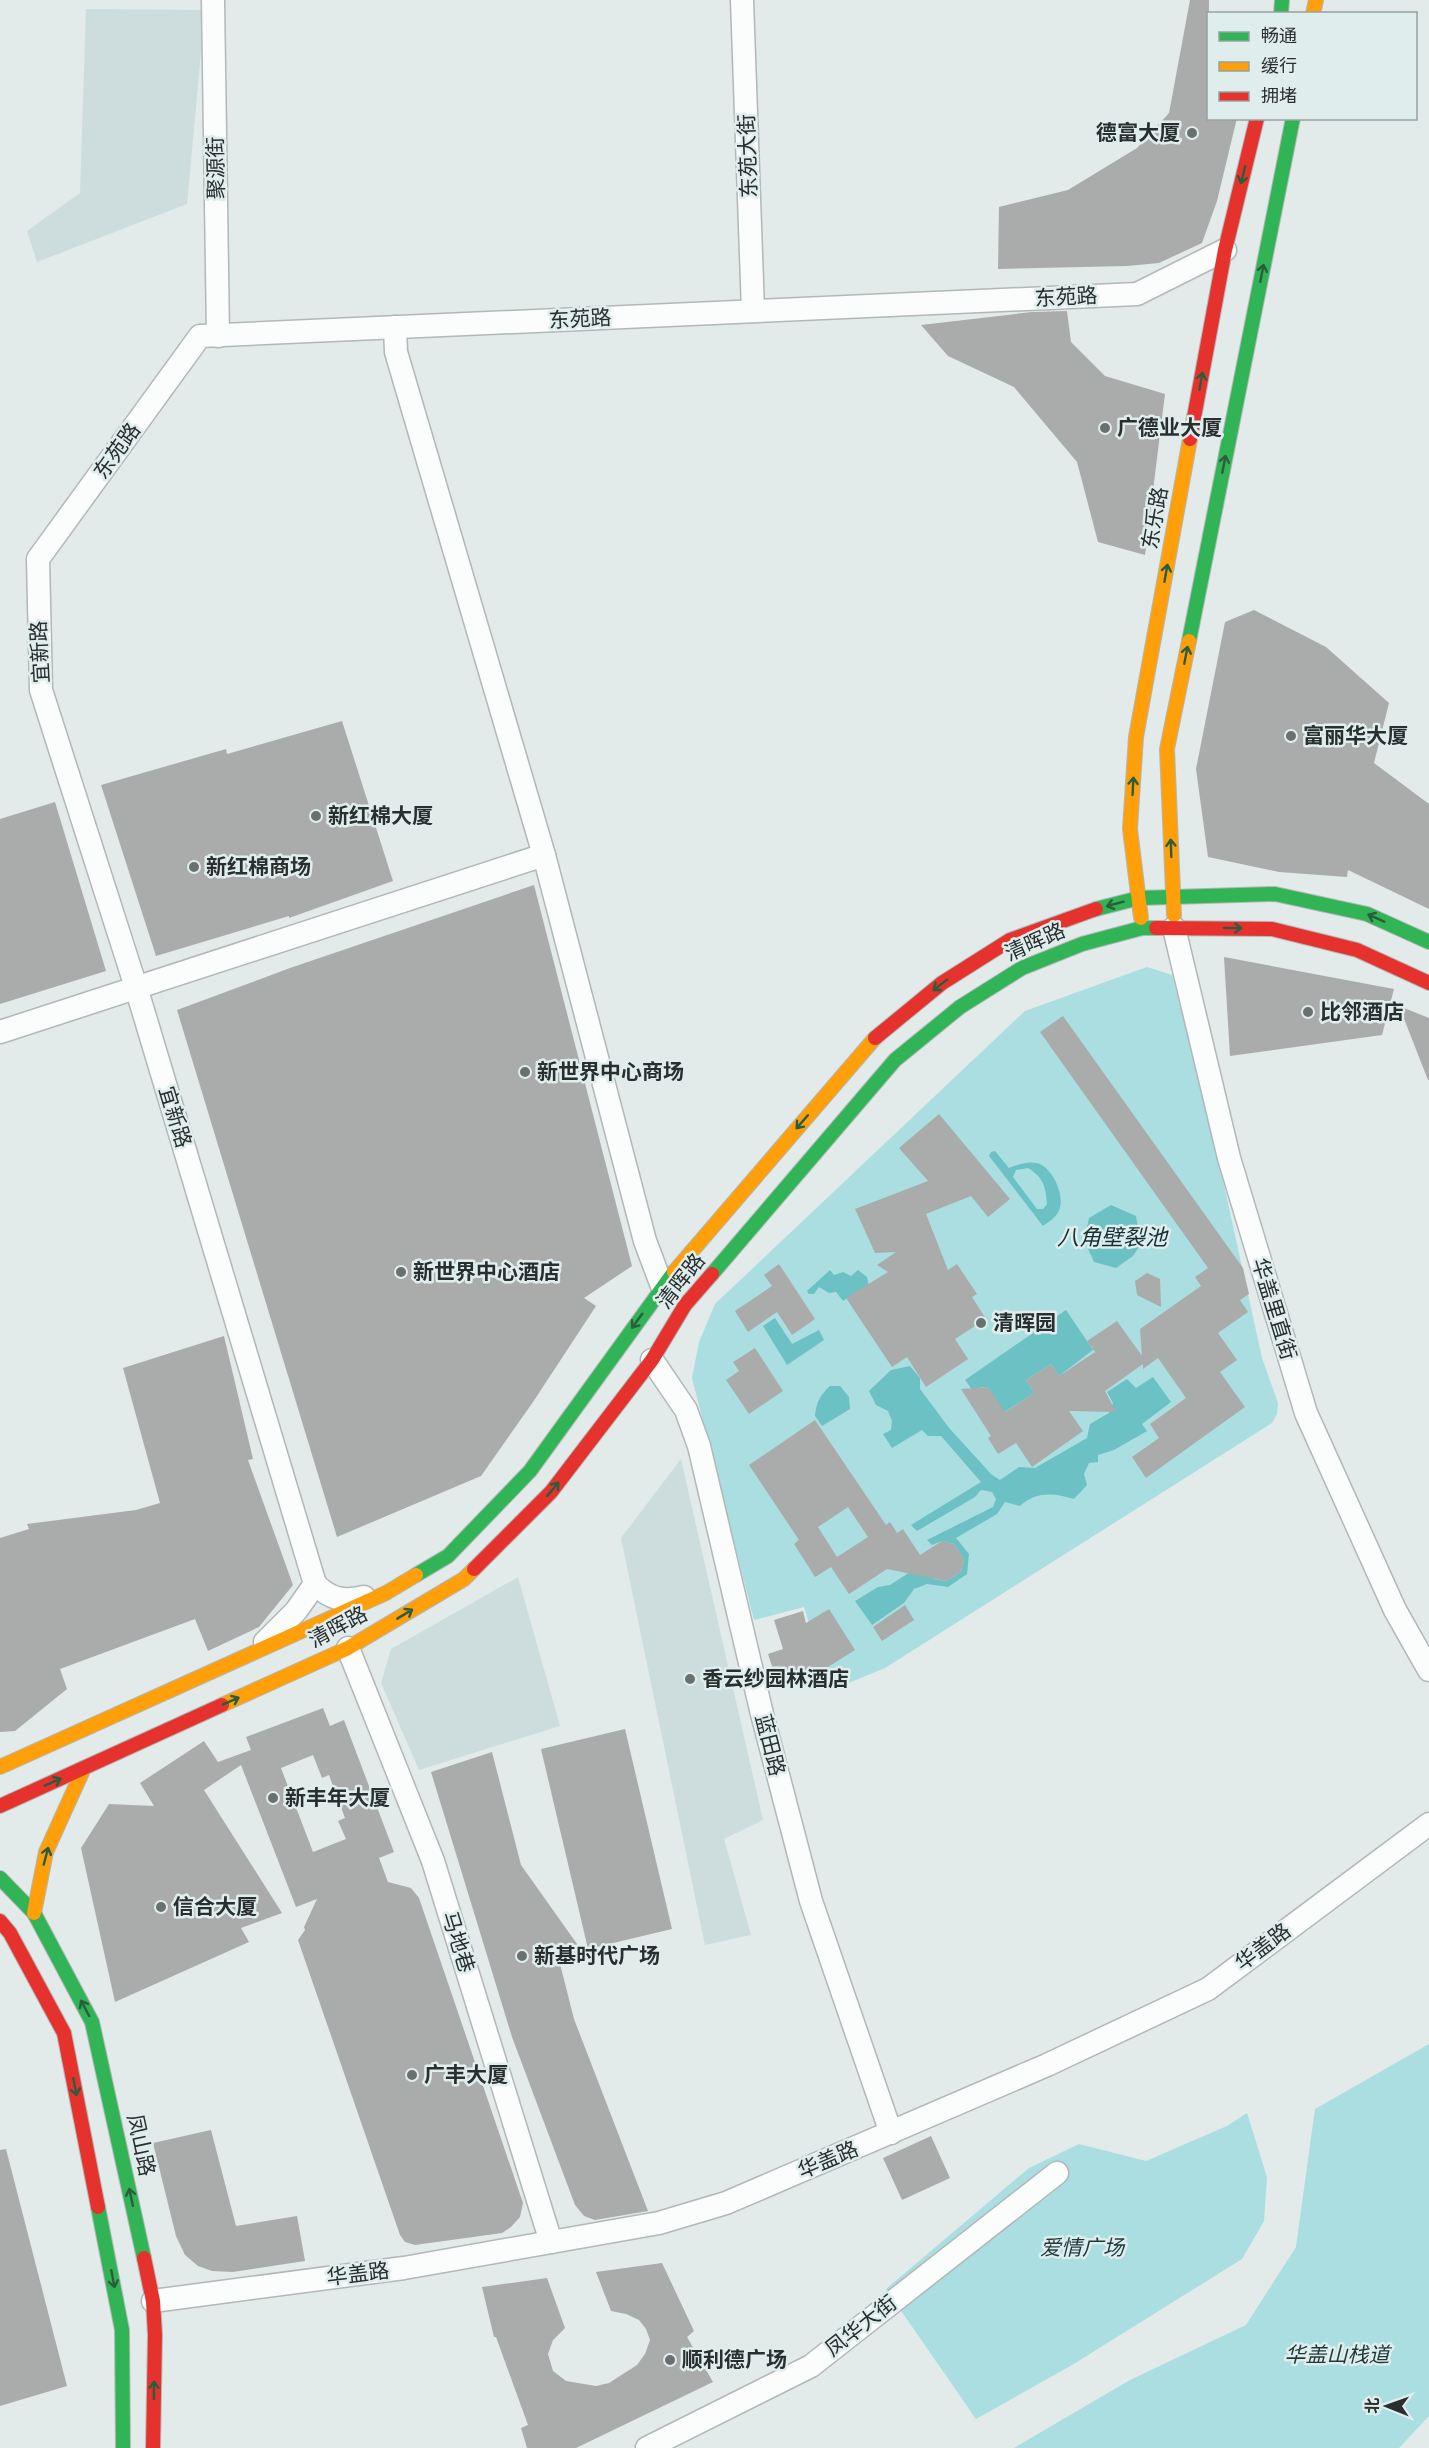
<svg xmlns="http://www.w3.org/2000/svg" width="1429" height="2448" viewBox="0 0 1429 2448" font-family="'Libre Baskerville','Noto Sans SC',serif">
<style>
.built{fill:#cddddd}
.green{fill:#aadee0}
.water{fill:#6cc1c4;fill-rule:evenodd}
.building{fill:#aaacab;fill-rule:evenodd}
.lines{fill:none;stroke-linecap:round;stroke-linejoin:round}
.street-casing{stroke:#b2b7b8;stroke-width:25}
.fast-casing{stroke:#b2b7b8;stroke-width:16}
.slow-casing{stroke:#b2b7b8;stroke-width:16}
.jam-casing{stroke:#b2b7b8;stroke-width:16}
.street{stroke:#fbfcfc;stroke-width:22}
.fast{stroke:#30b455;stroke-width:14}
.slow{stroke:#ff9f0a;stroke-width:14}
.jam{stroke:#e5322d;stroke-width:14}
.oneway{stroke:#2b5d3c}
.poi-dot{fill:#6a7070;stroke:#dfeded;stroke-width:2}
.labels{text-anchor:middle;stroke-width:5;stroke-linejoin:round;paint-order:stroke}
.poi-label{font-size:21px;font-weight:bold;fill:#292e2e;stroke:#dfeded;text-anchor:start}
.street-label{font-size:21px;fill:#292e2e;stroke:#dfeded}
.park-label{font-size:21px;font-style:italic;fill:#1e3839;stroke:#dfeded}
.water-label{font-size:22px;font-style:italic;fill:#162f30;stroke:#dfeded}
</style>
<rect width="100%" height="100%" fill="#e2eaea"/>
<g class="built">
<polygon points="86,9 205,10 187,204 37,262 27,231 80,193"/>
<polygon points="681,1459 763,1820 724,1839 751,1935 705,1945 621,1538"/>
<polygon points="518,1577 560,1726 419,1770 381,1683 391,1649"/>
</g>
<g class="green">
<polygon points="1147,967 1172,975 1204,1094 1262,1358 1278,1403 1277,1414 1272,1423 885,1668 829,1691 804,1607 754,1620 692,1378 699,1342 715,1304 1025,1011"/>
<polygon points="1429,2044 1429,2416 1399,2448 1014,2448 1130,2380 1246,2325 1296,2247 1315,2109"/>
<polygon points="1247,2113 1267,2177 1264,2221 1242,2259 1072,2365 976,2419 886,2289 1029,2168 1079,2144 1146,2161 1227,2126"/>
</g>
<g class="water">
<path d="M995,1151L1009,1168C1017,1165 1027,1161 1037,1163C1053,1167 1068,1200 1057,1214C1054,1219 1047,1223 1043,1226L989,1156L991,1152ZM1028,1168C1043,1177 1046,1187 1047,1204L1043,1209H1037L1013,1177L1016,1170Z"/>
<polygon points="1111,1205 1136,1216 1141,1244 1133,1256 1116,1268 1094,1262 1084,1240 1089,1218"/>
<polygon points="830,1270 834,1275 843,1272 851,1276 858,1270 867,1277 874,1309 858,1291 843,1301 836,1292 829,1293 819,1287 814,1294 809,1294 807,1291"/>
<polygon points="1066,1310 1093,1350 1059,1376 1051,1364 1026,1380 1034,1393 992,1420 989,1400 992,1393 988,1387 981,1387 976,1395 965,1380"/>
<polygon points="775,1318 792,1344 819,1330 824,1340 787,1365 763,1326"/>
<path d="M910,1366L920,1378V1389L950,1429L992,1475L1000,1480L1019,1467L1035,1468L1087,1438L1090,1424L1109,1413L1113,1403L1107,1392L1127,1379L1136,1388L1153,1377L1171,1402L1142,1424L1147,1431L1114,1450L1098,1455V1462L1089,1463L1084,1474L1087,1485L1074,1499C1054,1493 1036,1491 1020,1506L1005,1502L997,1514L956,1538L969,1554L967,1574L948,1587L927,1584L914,1589L904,1603L872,1625L855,1601L878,1587L890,1585L924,1563L934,1579L946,1581L961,1572L964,1559L954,1544L942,1541L932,1545L927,1540L993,1507L996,1499L992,1492L981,1490L975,1497L917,1531L911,1525L981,1482L941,1436H928L922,1430L892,1448L883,1434L891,1430L892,1421L888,1411L876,1405L869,1391L891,1370Z"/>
<path d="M830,1386H840L849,1397L850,1409L822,1426L815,1416C816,1403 820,1395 830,1386Z"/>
</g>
<g class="building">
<polygon points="1190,0 1209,0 1209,118 1237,118 1217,201 1202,243 1159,263 1127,266 998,269 999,207 1068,190 1137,148 1169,113"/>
<polygon points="1067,311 1071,342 1105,376 1165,394 1145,555 1098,542 1077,462 1014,387 948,356 921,325 1032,312"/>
<polygon points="1254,610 1326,647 1389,703 1374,763 1429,804 1429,909 1348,870 1347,877 1279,872 1208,857 1196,769 1225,622"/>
<polygon points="342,721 393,881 289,918 289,916 156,956 101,785 226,749 227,754"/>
<polygon points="55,802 106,971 0,1004 0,819"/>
<polygon points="534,885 632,1266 584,1298 596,1306 533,1402 481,1476 337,1537 177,1010 290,968"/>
<polygon points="1224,957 1394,989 1382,1035 1230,1056"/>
<polygon points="1399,1006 1429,1018 1429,1080 1428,1080"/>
<polygon points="1063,1016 1243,1268 1249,1294 1240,1300 1248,1312 1218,1333 1237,1360 1220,1372 1245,1407 1146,1478 1132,1457 1159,1438 1150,1424 1186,1398 1158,1358 1143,1369 1143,1364 1105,1391 1116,1412 1069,1411 1083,1431 1032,1467 1016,1443 998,1454 988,1438 991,1436 961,1389 988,1387 1005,1412 1034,1393 1026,1380 1051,1364 1059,1376 1095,1352 1087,1341 1117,1321 1142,1356 1140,1329 1201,1286 1195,1277 1208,1268 1040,1032"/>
<polygon points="939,1114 1010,1199 988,1217 971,1196 926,1214 948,1270 957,1264 977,1294 972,1297 986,1319 955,1339 968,1359 926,1387 907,1357 892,1367 846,1298 888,1272 877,1265 896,1252 875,1253 855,1209 928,1181 899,1148"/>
<polygon points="779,1264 815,1319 792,1335 777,1312 748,1332 735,1311 772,1286 764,1275"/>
<polygon points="1147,1273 1160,1279 1161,1307 1137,1295 1135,1281"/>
<polygon points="224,1336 253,1459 248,1460 293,1585 259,1627 208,1651 195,1619 60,1669 67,1689 15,1731 0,1732 0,1538 29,1529 27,1524 136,1510 160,1503 123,1368"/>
<polygon points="755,1348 783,1391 749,1414 726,1380 739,1371 733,1362"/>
<path d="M815,1420L886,1525L890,1522L897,1533L903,1529L920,1555L942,1541L954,1544L964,1559L961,1572L946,1581L887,1569L849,1594L831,1567L815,1577L794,1544L799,1540L749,1465ZM848,1507L868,1537L837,1557L818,1527Z"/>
<polygon points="905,1605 914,1620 882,1641 873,1627"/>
<polygon points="829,1609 855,1650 812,1677 779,1687 768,1654 783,1649 774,1620 803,1611 806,1623"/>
<path d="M323,1708L330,1726L344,1720L394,1852L379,1858L388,1882L411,1888L419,1898L523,2203L520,2217L511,2227L502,2233L415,2245L405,2242L400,2235L298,1940L305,1930L304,1927L317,1899L296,1907L241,1765L204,1790L282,1913L241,1928L249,1942L115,2002L81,1848L109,1804L154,1806L140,1783L204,1741L218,1762L251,1750L246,1737ZM313,1755L322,1778L329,1775L345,1818L338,1821L346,1839L313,1852L281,1768Z"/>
<polygon points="625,1729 672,1929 588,1949 541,1749"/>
<polygon points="492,1752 521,1865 582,1951 558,1956 574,2019 648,2211 595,2220 584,2216 575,2205 512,2037 431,1772"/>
<polygon points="211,2130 236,2226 297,2216 305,2261 233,2272 212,2271 198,2266 185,2255 176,2236 153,2143"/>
<polygon points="931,2136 950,2178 902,2200 883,2158"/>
<polygon points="6,2149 67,2386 0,2406 0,2150"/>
<polygon points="662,2263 694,2331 687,2337 713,2382 576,2448 527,2448 521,2428 528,2425 496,2337 494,2337 482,2287 547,2278 565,2328 553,2340 548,2354 553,2371 566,2381 596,2386 609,2383 637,2365 645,2354 650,2340 646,2329 639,2320 626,2314 611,2311 596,2272"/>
</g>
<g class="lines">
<defs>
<g id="street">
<polyline points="213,0 218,336"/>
<polyline points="742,0 753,311"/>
<polyline points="544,855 645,1241 662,1286"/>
<polyline points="1174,928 1229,1158 1306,1413 1395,1610 1429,1670"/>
<polyline points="0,1032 544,855 396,352 395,327"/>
<polyline points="652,1360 686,1410 699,1446 762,1714 811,1901 891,2133"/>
<path d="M315,1584C330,1599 343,1602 364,1597"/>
<polyline points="265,1642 296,1611 315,1584 136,987 41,690 38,559 200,336 1137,294 1225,250"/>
<polyline points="348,1648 433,1861 551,2242"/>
<polyline points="153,2301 404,2268 659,2223 726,2203 1047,2065 1208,1989 1429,1824"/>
<polyline points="647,2448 811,2366 1057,2173"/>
</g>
<g id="fast">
<polyline points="1281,14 1282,0"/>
<polyline points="1189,641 1293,118"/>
<polyline points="1096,909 1139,898 1275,894 1367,914 1429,942"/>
<polyline points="712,1274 895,1060 960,1007 1022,968 1082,944 1142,928 1156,928"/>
<polyline points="416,1575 448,1556 530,1471 674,1272"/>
<polyline points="0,1878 34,1913 92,2022 144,2258"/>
<polyline points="98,2207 122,2330 123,2448"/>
</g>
<g id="slow">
<polyline points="1313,14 1316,0"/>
<polyline points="1174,915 1167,749 1189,641"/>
<polyline points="1141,918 1130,829 1136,737 1190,439"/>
<polyline points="674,1272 875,1038"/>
<polyline points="222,1705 348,1648 464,1579 474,1569"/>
<polyline points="0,1767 386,1593 416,1575"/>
<polyline points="34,1913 46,1852 84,1768"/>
</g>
<g id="jam">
<polyline points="1190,439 1225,250 1257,118"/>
<polyline points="1156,928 1272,929 1357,950 1429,983"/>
<polyline points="875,1038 942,983 1010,940 1096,909"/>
<polyline points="474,1569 551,1492 652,1360 685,1305 712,1274"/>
<polyline points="0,1806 222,1705"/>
<polyline points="0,1921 10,1933 64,2033 98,2207"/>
<polyline points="144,2258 153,2301 155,2335 153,2448"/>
</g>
</defs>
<use href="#street" class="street-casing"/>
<use href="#fast" class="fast-casing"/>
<use href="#slow" class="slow-casing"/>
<use href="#jam" class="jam-casing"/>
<use href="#street" class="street"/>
<use href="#fast" class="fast"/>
<use href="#slow" class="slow"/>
<use href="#jam" class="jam"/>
</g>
<defs><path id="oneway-shaft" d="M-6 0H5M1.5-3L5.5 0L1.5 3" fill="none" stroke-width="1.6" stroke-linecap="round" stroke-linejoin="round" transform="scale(1.5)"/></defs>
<g class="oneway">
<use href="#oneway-shaft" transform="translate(1243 175) rotate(104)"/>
<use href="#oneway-shaft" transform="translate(1262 273) rotate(-79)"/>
<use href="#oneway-shaft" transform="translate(1201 381) rotate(-80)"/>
<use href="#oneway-shaft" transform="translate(1224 464) rotate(-79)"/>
<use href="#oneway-shaft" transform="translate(1166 573) rotate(-80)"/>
<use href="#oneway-shaft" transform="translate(1186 655) rotate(-79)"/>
<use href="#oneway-shaft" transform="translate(1133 786) rotate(-87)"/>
<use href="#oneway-shaft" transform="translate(1171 848) rotate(-92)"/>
<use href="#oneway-shaft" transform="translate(1115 904) rotate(165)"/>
<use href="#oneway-shaft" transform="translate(1376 918) rotate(-156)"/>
<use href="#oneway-shaft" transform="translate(1233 928) rotate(1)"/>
<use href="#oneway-shaft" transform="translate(940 985) rotate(143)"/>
<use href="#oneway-shaft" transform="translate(802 1122) rotate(131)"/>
<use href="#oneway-shaft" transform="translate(637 1321) rotate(126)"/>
<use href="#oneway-shaft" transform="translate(553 1489) rotate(-50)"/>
<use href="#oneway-shaft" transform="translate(405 1614) rotate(-31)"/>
<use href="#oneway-shaft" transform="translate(231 1701) rotate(-24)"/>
<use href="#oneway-shaft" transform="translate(53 1782) rotate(-24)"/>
<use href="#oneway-shaft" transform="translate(46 1856) rotate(-75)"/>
<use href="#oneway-shaft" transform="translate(85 2008) rotate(-118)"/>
<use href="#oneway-shaft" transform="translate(75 2087) rotate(79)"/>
<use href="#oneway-shaft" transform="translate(131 2197) rotate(-102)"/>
<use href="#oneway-shaft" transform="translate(113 2279) rotate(79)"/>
<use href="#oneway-shaft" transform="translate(154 2390) rotate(-89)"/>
</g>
<g class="poi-dot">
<circle cx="1192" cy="133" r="6"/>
<circle cx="1105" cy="428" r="6"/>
<circle cx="1291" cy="736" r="6"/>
<circle cx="316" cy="816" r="6"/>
<circle cx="194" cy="867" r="6"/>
<circle cx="1308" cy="1012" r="6"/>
<circle cx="525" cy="1072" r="6"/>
<circle cx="401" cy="1272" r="6"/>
<circle cx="981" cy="1323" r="6"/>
<circle cx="690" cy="1679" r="6"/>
<circle cx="273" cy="1798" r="6"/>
<circle cx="161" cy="1907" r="6"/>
<circle cx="522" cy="1956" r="6"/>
<circle cx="412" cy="2075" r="6"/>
<circle cx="670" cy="2360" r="6"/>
</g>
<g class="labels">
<g class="poi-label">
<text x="1180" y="140" text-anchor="end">德富大厦</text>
<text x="1117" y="435">广德业大厦</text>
<text x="1303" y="743">富丽华大厦</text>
<text x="328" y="823">新红棉大厦</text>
<text x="206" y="874">新红棉商场</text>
<text x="1320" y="1019">比邻酒店</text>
<text x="537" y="1079">新世界中心商场</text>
<text x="413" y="1279">新世界中心酒店</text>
<text x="993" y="1330">清晖园</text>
<text x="702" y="1686">香云纱园林酒店</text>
<text x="285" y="1805">新丰年大厦</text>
<text x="173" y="1914">信合大厦</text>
<text x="534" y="1963">新基时代广场</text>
<text x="424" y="2082">广丰大厦</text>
<text x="682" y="2367">顺利德广场</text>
</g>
<g class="street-label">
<text transform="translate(748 156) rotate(-92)" y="7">东苑大街</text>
<text transform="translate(216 168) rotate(-91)" y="7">聚源街</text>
<text transform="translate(1066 297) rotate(-3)" y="7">东苑路</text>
<text transform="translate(580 319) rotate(-3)" y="7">东苑路</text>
<text transform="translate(117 451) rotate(-54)" y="7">东苑路</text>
<text transform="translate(1155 518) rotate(-80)" y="7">东乐路</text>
<text transform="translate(40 652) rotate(-93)" y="7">宜新路</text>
<text transform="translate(1035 942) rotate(-24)" y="7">清晖路</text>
<text transform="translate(175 1117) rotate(73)" y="7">宜新路</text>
<text transform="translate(681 1281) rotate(-52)" y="7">清晖路</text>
<text transform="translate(1274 1309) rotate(73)" y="7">华盖里直街</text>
<text transform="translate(338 1627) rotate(-28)" y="7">清晖路</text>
<text transform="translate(770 1745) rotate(76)" y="7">蓝田路</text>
<text transform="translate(458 1942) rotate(73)" y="7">马地巷</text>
<text transform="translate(1263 1947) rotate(-37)" y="7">华盖路</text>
<text transform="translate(141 2145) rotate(78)" y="7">凤山路</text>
<text transform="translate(828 2160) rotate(-23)" y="7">华盖路</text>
<text transform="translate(358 2274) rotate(-7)" y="7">华盖路</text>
<text transform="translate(861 2326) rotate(-38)" y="7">凤华大街</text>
</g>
<g class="park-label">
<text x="1082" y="2255">爱情广场</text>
<text x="1337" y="2362">华盖山栈道</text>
</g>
<g class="water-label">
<text x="1112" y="1245">八角壁裂池</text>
</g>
</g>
<rect x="1207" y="12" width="210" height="108" fill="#dfeded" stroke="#96a1a1" stroke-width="1.5"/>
<rect x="1219" y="32" width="30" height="9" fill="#30b455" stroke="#96a1a1" stroke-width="1.5"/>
<text x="1261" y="42" font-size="18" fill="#292e2e">畅通</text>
<rect x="1219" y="62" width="30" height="9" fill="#ff9f0a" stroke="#96a1a1" stroke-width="1.5"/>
<text x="1261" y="72" font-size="18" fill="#292e2e">缓行</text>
<rect x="1219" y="92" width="30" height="9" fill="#e5322d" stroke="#96a1a1" stroke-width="1.5"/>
<text x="1261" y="102" font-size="18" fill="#292e2e">拥堵</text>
<g transform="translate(1387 2406) rotate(271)" stroke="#dfeded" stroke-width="4.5" paint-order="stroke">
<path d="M0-4.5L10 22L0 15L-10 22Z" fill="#292e2e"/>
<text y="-9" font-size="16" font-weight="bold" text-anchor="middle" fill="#292e2e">北</text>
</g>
</svg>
